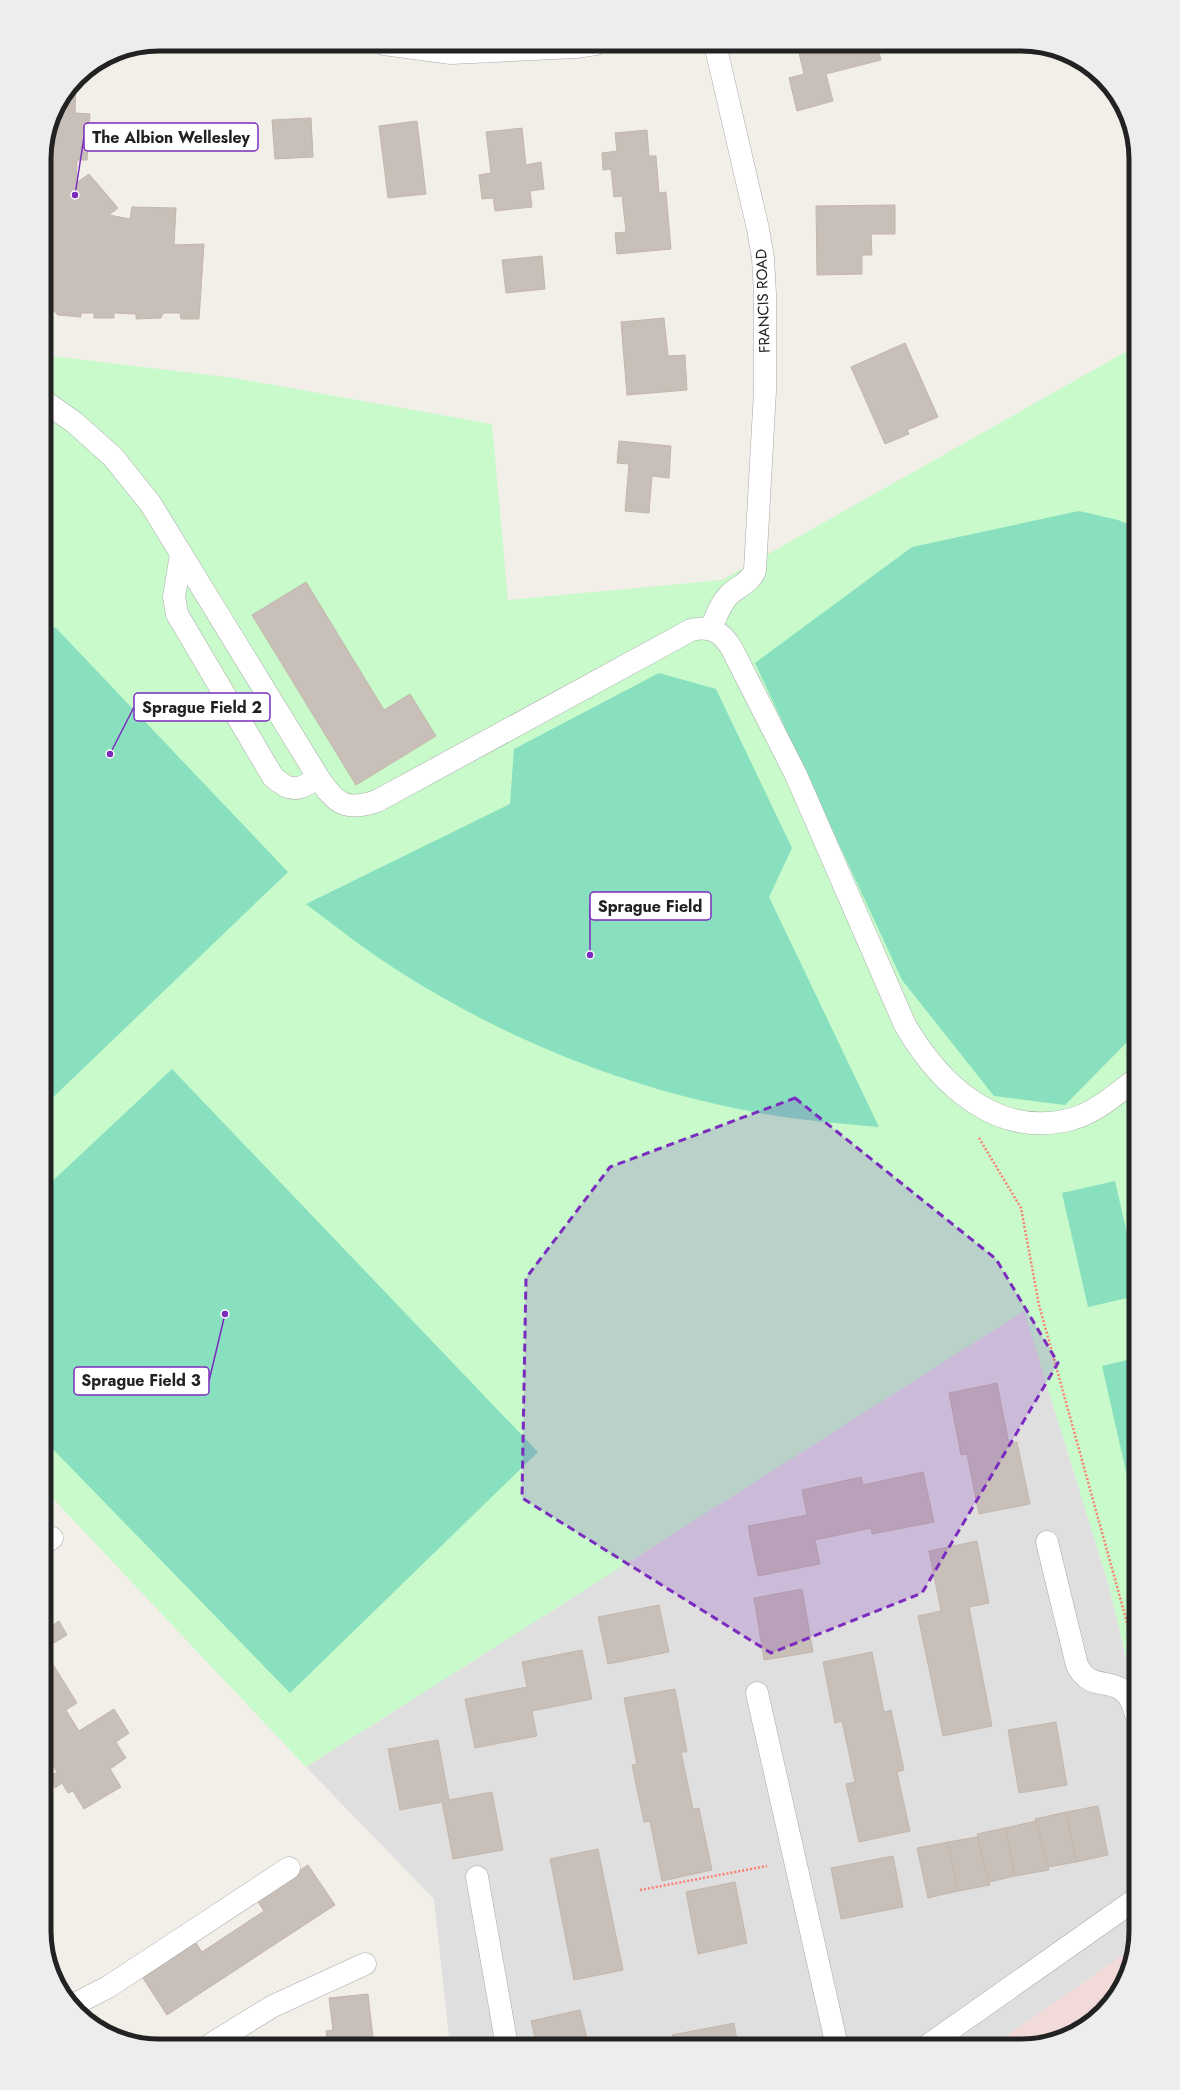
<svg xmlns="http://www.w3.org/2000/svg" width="1180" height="2090" viewBox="0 0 1180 2090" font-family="Jost,sans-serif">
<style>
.residential{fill:#e0dfdf}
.commercial{fill:#f2dad9}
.park{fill:#c8facc}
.pitch{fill:#88e0be}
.building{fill:#c7bfb8;stroke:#c4b6ab}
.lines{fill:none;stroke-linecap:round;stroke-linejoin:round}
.minor-casing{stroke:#a9a9a9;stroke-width:23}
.path{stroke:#fa8072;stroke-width:2.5;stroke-dasharray:2 2;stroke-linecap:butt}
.minor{stroke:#fff;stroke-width:22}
.marked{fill:#7b2cbf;fill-opacity:0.2;stroke:#7b2cbf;stroke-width:3;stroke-dasharray:8 5;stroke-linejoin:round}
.labels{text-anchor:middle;stroke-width:3;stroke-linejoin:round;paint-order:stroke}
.street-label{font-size:15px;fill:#222;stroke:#fff}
.rim{fill:none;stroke:#222;stroke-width:5}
.leader{fill:none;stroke:#7b2cbf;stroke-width:1.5}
.callout-dot{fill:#7b2cbf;stroke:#fff;stroke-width:1.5}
.callout{fill:#fff;stroke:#7b2cbf;stroke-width:1.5}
.callout-label{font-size:16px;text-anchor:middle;font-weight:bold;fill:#222}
</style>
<rect width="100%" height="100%" fill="#f2efe9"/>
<polygon class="residential" points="1024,1310 1109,1586 1133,1686 1136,1684 1136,1931 1130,1950 992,2046 450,2046 434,1899 306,1767"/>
<polygon class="commercial" points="1130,1950 1117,1995 1072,2034 1021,2046 992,2046"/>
<polygon class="park" points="1136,346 1136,1684 1133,1686 1109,1586 1024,1311 306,1767 44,1489 44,355 234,378 492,424 508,600 722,580"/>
<g class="pitch">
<polygon points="1079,511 1118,520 1136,528 1136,1033 1065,1105 994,1096 902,980 755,663 912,547"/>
<polygon points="55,627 288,872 44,1106 44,637"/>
<path d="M659,673L716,689L792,848L769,897L879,1127C837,1123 795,1120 754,1112C631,1089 514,1043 408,977C372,955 339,929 306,904L510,804L514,749Z"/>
<polygon points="172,1069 538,1452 290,1693 44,1440 44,1189"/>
<polygon points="1115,1181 1136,1273 1136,1296 1088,1307 1062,1193"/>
<polygon points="1136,1358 1136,1478 1128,1480 1102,1366"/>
</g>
<g class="building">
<polygon points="800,44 877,44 881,60 826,74 833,101 797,111 789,78 804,74 797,45"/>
<polygon points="71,87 76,87 75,113 90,114 87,160 77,160 76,183 89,174 118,208 109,215 130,219 132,207 176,208 174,245 204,244 199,319 181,319 180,313 163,313 161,318 136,319 136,314 114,313 114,318 94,318 94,313 81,313 81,317 58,315 44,302 44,288 48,284 44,280 44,152 53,115"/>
<polygon points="311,118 313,157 275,159 272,120"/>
<polygon points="417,121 426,194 388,198 379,126"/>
<polygon points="522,128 526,165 541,162 544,189 530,191 532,207 495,211 493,198 482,199 479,175 491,173 486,132"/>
<polygon points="647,130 649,156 656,156 659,193 666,192 671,249 617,254 615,233 626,232 622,196 614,197 611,169 603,170 602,153 617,151 615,133"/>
<polygon points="895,205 895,234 871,234 872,255 862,255 862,274 817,275 816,206"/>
<polygon points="542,256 545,289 506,293 502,260"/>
<polygon points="664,318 668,356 685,355 687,390 627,395 621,322"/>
<polygon points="905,343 938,417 907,430 909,434 885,444 851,367"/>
<polygon points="619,441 671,446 669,478 652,476 649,513 625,511 629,464 617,463"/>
<polygon points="306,582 384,710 410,694 436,736 356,785 252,615"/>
<polygon points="997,1383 1009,1444 1017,1442 1030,1504 979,1514 967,1454 961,1455 949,1393"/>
<polygon points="923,1472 934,1522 872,1534 871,1528 815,1540 820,1564 758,1576 748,1526 807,1515 802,1490 861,1477 863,1485"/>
<polygon points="977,1541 989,1603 969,1607 992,1726 943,1736 918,1616 941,1611 929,1551"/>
<polygon points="802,1589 813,1652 764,1660 754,1598"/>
<polygon points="659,1605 669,1652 608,1664 598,1617"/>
<polygon points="44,1618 50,1627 59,1621 67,1635 44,1649"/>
<polygon points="44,1650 77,1703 66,1710 79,1731 114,1709 129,1733 116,1742 126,1758 110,1769 121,1787 84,1809 73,1791 68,1793 62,1783 55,1788 49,1777 57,1772 47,1755 51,1752 44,1741"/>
<polygon points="582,1650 592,1699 532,1711 537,1736 475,1748 465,1699 527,1687 522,1662"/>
<polygon points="872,1652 884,1712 891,1710 904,1770 897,1772 910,1831 859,1842 846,1784 855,1782 842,1721 835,1723 823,1662"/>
<polygon points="675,1689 687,1752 681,1752 693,1809 699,1808 712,1870 662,1881 650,1821 644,1822 632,1765 637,1764 624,1698"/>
<polygon points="1056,1722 1067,1785 1019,1793 1008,1730"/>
<polygon points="438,1740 449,1800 492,1792 503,1850 453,1859 442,1802 400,1810 388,1749"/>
<polygon points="1098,1806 1108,1855 1076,1862 1066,1812"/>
<polygon points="1066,1812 1076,1862 1048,1867 1035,1819"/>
<polygon points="1036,1821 1049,1870 1015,1876 1005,1828"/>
<polygon points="1005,1828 1015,1876 989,1882 977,1834"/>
<polygon points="977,1837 990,1885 958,1891 948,1842"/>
<polygon points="948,1842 958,1891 928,1898 917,1848"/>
<polygon points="598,1849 623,1970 574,1980 550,1859"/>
<polygon points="893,1856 903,1907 841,1919 831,1868"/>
<polygon points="308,1865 335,1905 167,2015 141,1975 194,1940 202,1952 264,1911 256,1899"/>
<polygon points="735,1882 747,1943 698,1954 686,1892"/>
<polygon points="368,1994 374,2046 328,2046 326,2031 333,2030 329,1998"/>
<polygon points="580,2010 589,2046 537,2046 531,2021"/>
<polygon points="734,2023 738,2046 674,2046 672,2035"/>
</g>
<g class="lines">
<defs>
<g id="minor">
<polyline points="384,44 451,53 575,47 596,44"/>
<path d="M44,401L75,423L113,457L150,503L318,777C335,803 345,812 377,801L691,630C711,625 722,632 732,649L796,775L905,1025C940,1085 997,1139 1072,1119C1097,1112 1116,1094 1136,1079"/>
<path d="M181,554L174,597L177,614L273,777C291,793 300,791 318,777"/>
<path d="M711,628C716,617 720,604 729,595C738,586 751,583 755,570L765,391V294L763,258L758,229L715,44"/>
<path d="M1047,1542L1077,1665C1093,1699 1124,1666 1136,1715"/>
<polyline points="44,1544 52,1538"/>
<polyline points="757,1693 837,2046"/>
<polyline points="477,1877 507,2046"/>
<polyline points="75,2004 108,1987 289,1868"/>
<polyline points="208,2046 273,2006 365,1964"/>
<polyline points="927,2046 1136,1899"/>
</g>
</defs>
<use href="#minor" class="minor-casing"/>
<g class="path">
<polyline points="979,1138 1021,1208 1039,1305 1136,1655"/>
<polyline points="640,1890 767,1866"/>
</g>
<use href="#minor" class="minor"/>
</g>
<path class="marked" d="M795,1098L996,1259L1058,1363L922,1593L771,1653L522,1498L526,1278L610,1167Z"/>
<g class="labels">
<g class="street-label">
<text transform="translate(763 301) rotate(-92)" y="5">FRANCIS ROAD</text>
</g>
</g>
<path d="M0 0H1180V2090H0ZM159 51H1021A108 108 0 0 1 1129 159V1931A108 108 0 0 1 1021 2039H159A108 108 0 0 1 51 1931V159A108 108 0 0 1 159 51Z" fill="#ededed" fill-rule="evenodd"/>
<path class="rim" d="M159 51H1021A108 108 0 0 1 1129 159V1931A108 108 0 0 1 1021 2039H159A108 108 0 0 1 51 1931V159A108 108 0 0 1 159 51Z"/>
<path class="leader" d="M75 195L84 137M110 754L134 707M590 955L590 906M225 1314L209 1381"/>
<g class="callout-dot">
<circle cx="75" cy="195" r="4"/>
<circle cx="110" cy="754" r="4"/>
<circle cx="590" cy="955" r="4"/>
<circle cx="225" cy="1314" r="4"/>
</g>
<g class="callout">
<rect x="84" y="123" width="174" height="28" rx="4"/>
<rect x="134" y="693" width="136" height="28" rx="4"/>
<rect x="590" y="892" width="121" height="28" rx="4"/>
<rect x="74" y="1367" width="135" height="28" rx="4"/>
</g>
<g class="callout-label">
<text x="171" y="143">The Albion Wellesley</text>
<text x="202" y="713">Sprague Field 2</text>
<text x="650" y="912">Sprague Field</text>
<text x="141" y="1386">Sprague Field 3</text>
</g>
</svg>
